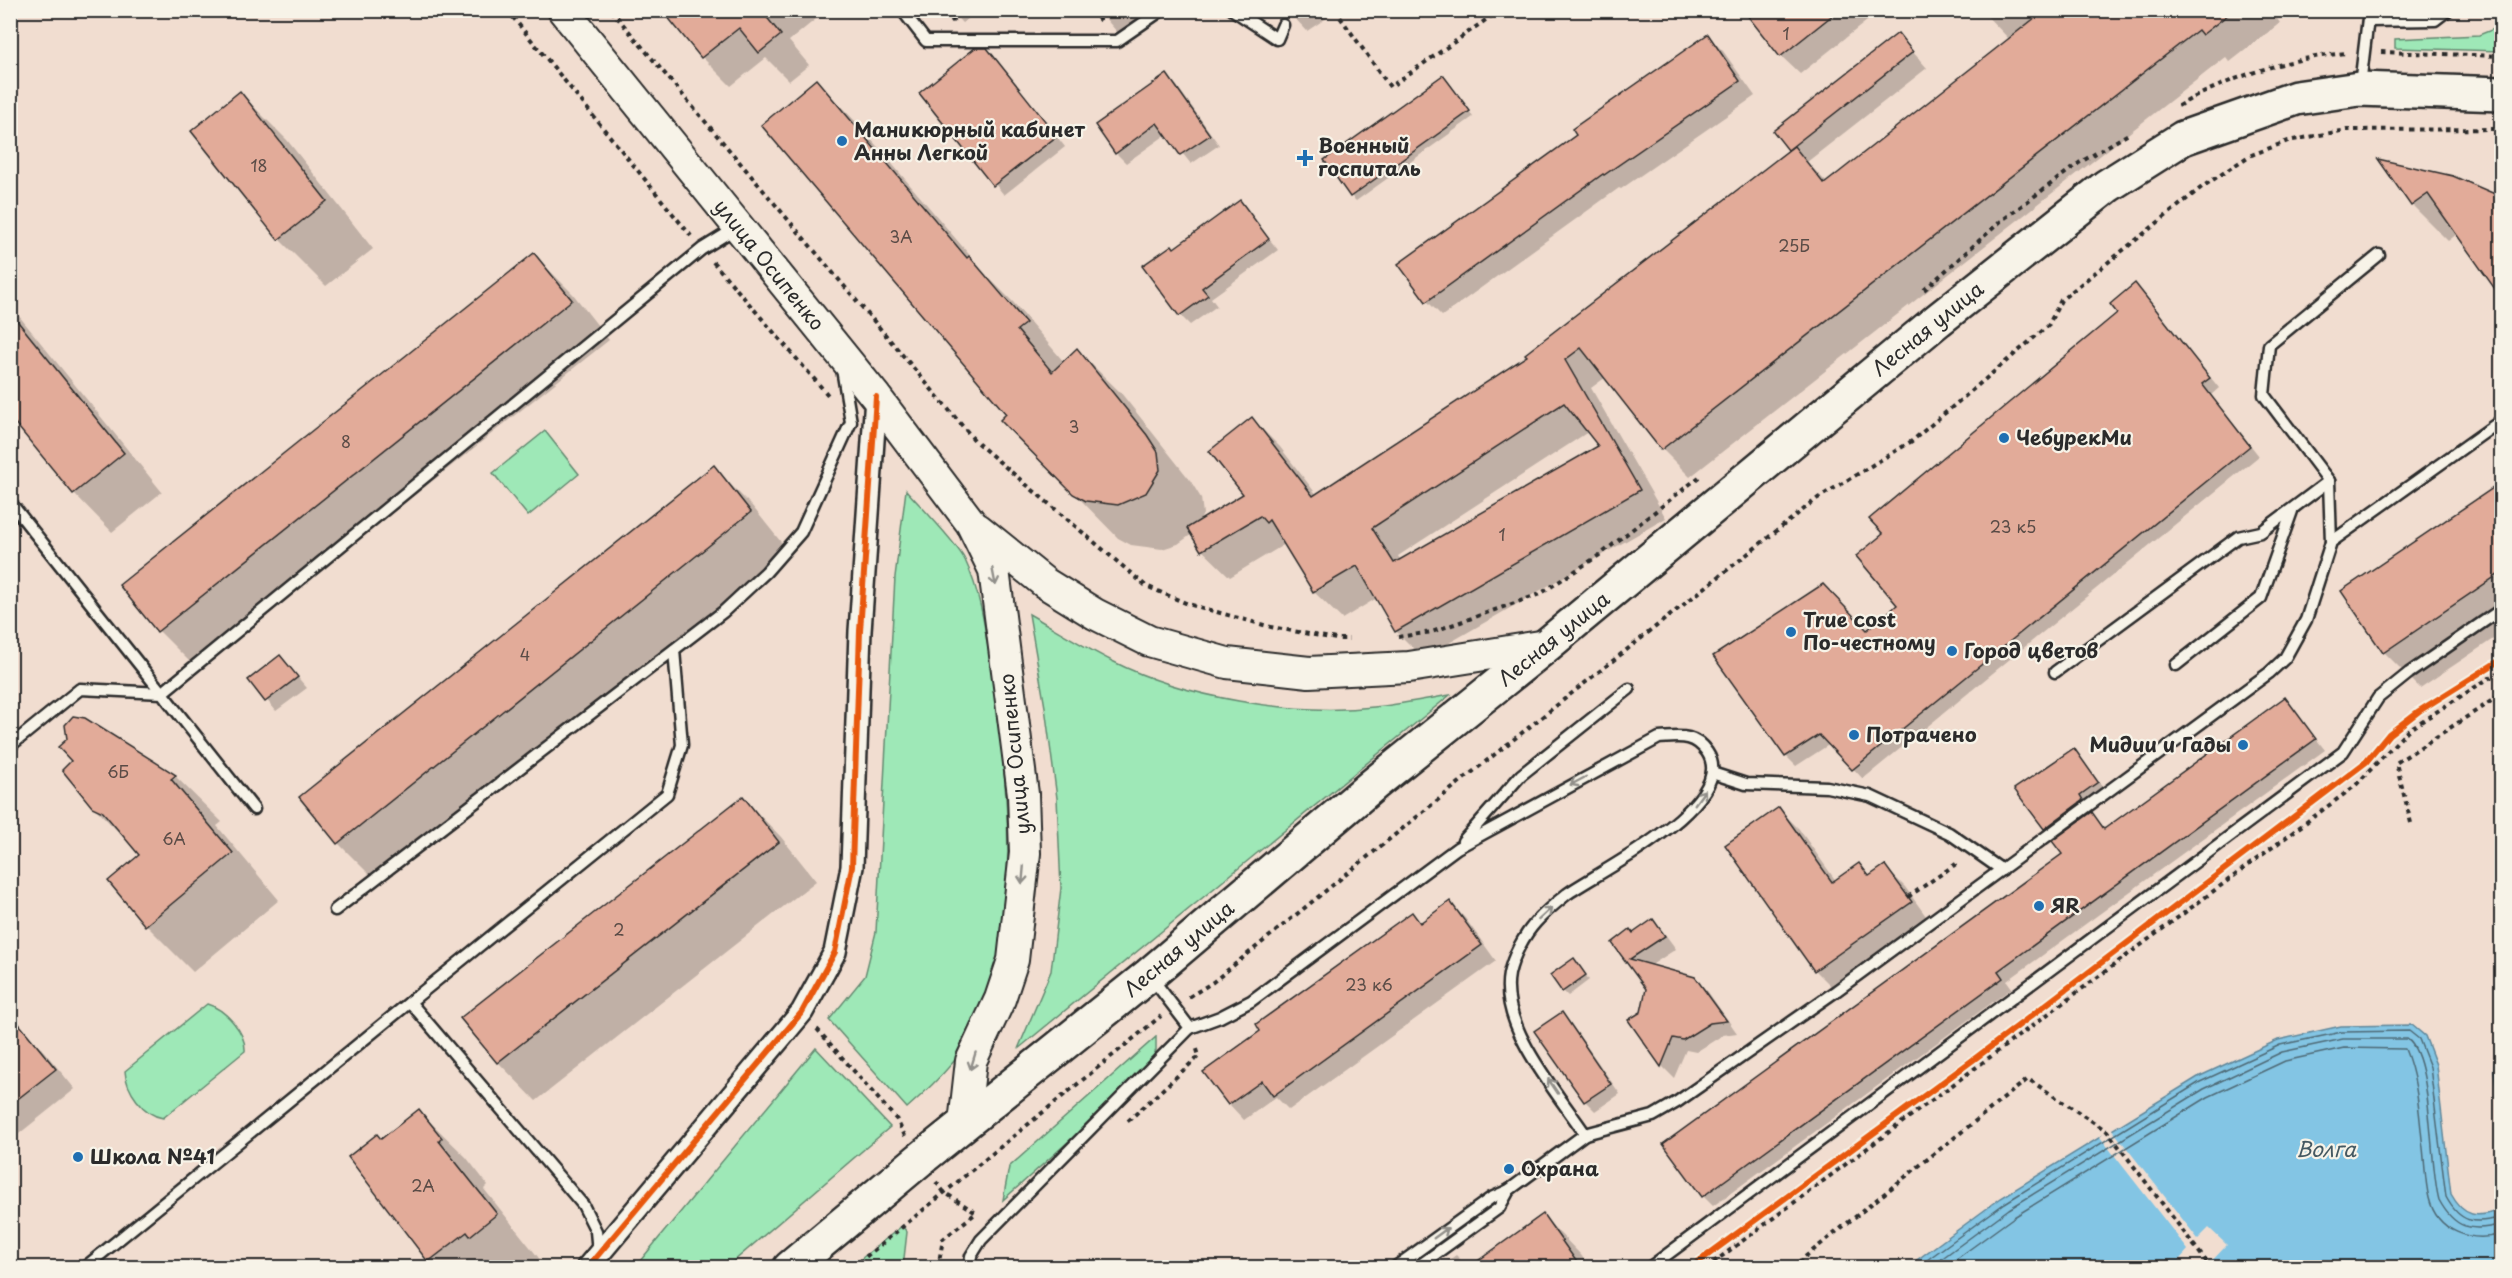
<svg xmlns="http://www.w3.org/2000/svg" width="2512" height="1278" viewBox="0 0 2512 1278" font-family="'Playpen Sans',sans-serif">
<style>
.green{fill:#9ee8b7;stroke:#648a71;stroke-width:1.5}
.water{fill:#83c5e4;stroke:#60879a;stroke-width:1.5}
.pier{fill:#f1ddd0}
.shadow{fill:#0003;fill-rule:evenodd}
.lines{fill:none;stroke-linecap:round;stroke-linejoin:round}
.shore{stroke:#4e6975;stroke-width:1.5}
.ferry{stroke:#455962;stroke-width:1.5;stroke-dasharray:8 6;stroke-linecap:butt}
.building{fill:#e2ab99;stroke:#2b2b2b;stroke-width:1.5;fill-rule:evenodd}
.lane-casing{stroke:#2b2b2b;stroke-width:15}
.street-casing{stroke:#2b2b2b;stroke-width:26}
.secondary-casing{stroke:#2b2b2b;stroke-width:34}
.primary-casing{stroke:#2b2b2b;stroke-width:38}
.path{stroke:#2b2b2b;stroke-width:4;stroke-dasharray:4.5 4.5;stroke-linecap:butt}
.lane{stroke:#f7f3e8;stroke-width:10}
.street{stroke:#f7f3e8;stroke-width:21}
.secondary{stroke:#f7f3e8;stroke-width:30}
.primary{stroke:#f7f3e8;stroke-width:33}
.cycleway-casing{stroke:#f7f3e8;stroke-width:10}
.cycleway{stroke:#e8590c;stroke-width:6}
.oneway{stroke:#918f8a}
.poi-dot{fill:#1f6fb2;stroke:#f7f3e8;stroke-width:2}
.labels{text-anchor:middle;stroke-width:4.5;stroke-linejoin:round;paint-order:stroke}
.number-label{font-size:16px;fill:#594b46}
.poi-label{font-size:20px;font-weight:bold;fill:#2b2b2b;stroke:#f7f3e8;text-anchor:start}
.street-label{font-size:20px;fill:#2b2b2b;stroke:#f7f3e8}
.water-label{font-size:21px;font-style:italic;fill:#455962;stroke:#f7f3e8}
</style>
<rect width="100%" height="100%" fill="#f1ddd0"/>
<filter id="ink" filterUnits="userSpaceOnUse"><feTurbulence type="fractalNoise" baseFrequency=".0167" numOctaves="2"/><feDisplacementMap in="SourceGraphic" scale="12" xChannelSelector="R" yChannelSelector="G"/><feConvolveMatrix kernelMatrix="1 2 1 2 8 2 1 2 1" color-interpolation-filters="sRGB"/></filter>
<g filter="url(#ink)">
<g class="green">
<polygon points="2501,26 2501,51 2395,48 2395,39 2479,35"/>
<polygon points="545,431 579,474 528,516 493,473"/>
<path d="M906,490C921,507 956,542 965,560C982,596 986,635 992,674C1009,786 1022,918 977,1025C965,1055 931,1087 907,1108L829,1020L865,976L876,932L895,577Z"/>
<path d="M1029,614C1057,630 1084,647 1112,661C1185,698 1293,716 1374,707C1399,705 1425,699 1450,695L1018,1049L1051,971L1061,888L1057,798L1045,707Z"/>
<path d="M207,1004C225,1009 246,1032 245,1051L163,1118C143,1115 126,1090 125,1071Z"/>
<polygon points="1156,1037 1156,1050 1151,1061 1117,1098 1003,1200 1009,1167"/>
<polygon points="816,1048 890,1127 727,1267 635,1267"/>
<polygon points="902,1226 907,1232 903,1267 851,1267"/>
</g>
<g class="water">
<path d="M2412,1025L2425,1036L2436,1065L2451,1194C2464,1218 2477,1218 2501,1210V1267L1906,1268L2001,1198L2198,1077L2278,1040L2341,1026Z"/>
<polygon points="2501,1050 2501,1121 2494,1071 2495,1056"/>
</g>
<polygon class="pier" points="2111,1128 2198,1239 2209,1228 2227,1245 2206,1267 2173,1267 2188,1250 2100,1137"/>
<g class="shadow">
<polygon points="664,10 827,10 789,41 809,65 789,81 766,58 731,86 702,57"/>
<polygon points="950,10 981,10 962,23"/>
<polygon points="1098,10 1166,10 1124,40"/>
<polygon points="1287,10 1339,10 1307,31"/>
<polygon points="1745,10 1867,10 1872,17 1800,74 1781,56"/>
<path d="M1981,10H2271L2280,23L2230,62L2226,57L1690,477L1662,449L1606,377L1591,388L1666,518L1423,658L1396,631L1377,598L1342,619L1314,592L1285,544L1230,577L1202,550L1192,534L1178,544L1162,549L1131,545L1118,538L1074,493L1008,414L816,81L859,125L990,279L1013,302L1064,362L1077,350L1121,393L1190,480L1201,498L1203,514L1199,522L1245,494L1252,419L1280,447L1317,495L1529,356L1791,151L1775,132L1898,35L1927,68L1807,162L1827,183L2010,40ZM1588,432L1600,446L1401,561L1398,556Z"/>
<polygon points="1708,36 1723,51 1755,96 1621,189 1619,188 1442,316 1427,301 1400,265 1578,135"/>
<polygon points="997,60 1065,147 1004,195 921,93"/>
<polygon points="1167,76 1177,86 1219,145 1191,164 1167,134 1126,163 1116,153"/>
<polygon points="1443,77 1473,117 1356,201 1351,196"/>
<polygon points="240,93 287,140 373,249 326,286 279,239"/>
<polygon points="2382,161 2502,199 2448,241 2412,205"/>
<polygon points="1240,202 1278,250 1211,298 1217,306 1190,325 1180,315 1174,250"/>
<polygon points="534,255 573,294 609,340 197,669 158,630"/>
<polygon points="2145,295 2219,388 2211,395 2259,456 1863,779 1830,744 1796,766 1786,756 1715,656 1867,632 1900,606 1885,534"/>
<polygon points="10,305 162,492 112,532 74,493 10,415"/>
<polygon points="713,467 752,506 789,552 377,882 338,843 301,797"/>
<polygon points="2502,484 2502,633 2420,688 2384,652"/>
<polygon points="280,657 307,688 276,711 250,680"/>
<polygon points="2285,699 2325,750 2007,981 2012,988 1713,1206 1703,1196 2064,854 2057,840 2045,828 2074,750 2107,792 2088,806 2092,811 2090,812 2106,829"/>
<polygon points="85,719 175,776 222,822 217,826 279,900 193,972 146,925 141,855 93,806 73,761"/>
<polygon points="743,798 781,837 816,881 536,1101 498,1062"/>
<polygon points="1779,809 1799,829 1836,881 1859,865 1871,877 1885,867 1905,887 1931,923 1835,990 1815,970"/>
<polygon points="1450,903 1465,918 1496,961 1289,1110 1276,1097 1244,1120 1229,1104 1262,1031 1411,914 1421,924"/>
<polygon points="1653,921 1665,934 1676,949 1650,966 1695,979 1708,992 1737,1033 1723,1035 1696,1052 1686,1050 1674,1078 1662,1066 1630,1020 1643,1013 1647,989 1614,943 1633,934"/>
<polygon points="1579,965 1589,980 1568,996 1563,991"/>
<polygon points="1561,1014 1571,1024 1620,1094 1595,1111 1585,1101"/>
<polygon points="21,1028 41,1048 75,1089 10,1141 10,1036"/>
<polygon points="419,1111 466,1157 488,1185 484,1189 542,1262 535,1268 436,1268 350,1157 381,1141"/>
<polygon points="1543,1216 1581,1255 1590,1268 1471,1268"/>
<polygon points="1456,1255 1468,1268 1438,1268"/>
</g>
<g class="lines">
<g class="shore">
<path d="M1916,1268L2005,1203L2200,1082L2280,1045L2342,1032L2409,1031L2419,1039L2430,1067L2446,1197C2460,1223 2474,1225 2502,1217"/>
<path d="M1929,1268L2009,1209L2204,1089L2282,1052L2343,1039H2407C2433,1056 2429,1166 2439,1200C2454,1228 2471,1233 2502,1224"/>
<path d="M1944,1268L2014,1217L2208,1097L2285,1061L2344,1048L2405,1049C2418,1080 2419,1115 2423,1148C2425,1165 2425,1182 2429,1198C2437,1232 2471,1243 2502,1234"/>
</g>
<polyline class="ferry" points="2209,1265 2211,1268"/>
</g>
<g class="building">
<polygon points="662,10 761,10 781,35 759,53 739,28 701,58"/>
<polygon points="1743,10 1839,10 1780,57"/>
<path d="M2045,10H2234L2202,35L2198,30L1661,450L1581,348L1565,360L1640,490L1395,632L1357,566L1313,592L1269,520L1266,523L1260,516L1201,551L1187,528L1243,494L1209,451L1252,417L1313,496L1527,356L1525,354L1794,146L1824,184ZM1564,403L1598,446L1394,563L1372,528Z"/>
<polygon points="1898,33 1913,52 1788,150 1773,131"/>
<polygon points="1708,34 1740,81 1604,175 1603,174 1426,302 1398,264 1576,135 1572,129"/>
<polygon points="975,48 987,48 1057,136 993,186 919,93"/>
<polygon points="1167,74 1210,135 1180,155 1157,123 1115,154 1095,125"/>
<polygon points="1443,75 1470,111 1350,197 1324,160"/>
<polygon points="816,79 967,258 969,256 1026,323 1017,330 1052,372 1077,348 1147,435 1158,452 1160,470 1146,493 1118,505 1086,501 1073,494 1000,420 1006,414 761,125"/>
<polygon points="240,91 327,201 278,240 191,131"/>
<polygon points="2378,159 2453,176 2502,197 2502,299 2428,194 2411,206"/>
<polygon points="1240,200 1269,239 1202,288 1208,295 1179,316 1142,266 1172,245 1174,248"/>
<polygon points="534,253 572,300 157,632 119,585"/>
<polygon points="2135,283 2210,378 2202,384 2250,446 1852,770 1819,735 1785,757 1713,656 1823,584 1867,630 1897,605 1856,556 1883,534 1869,519 2117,313 2110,304"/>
<polygon points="10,312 124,453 73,494 10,417"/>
<polygon points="714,465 751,512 337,844 299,797"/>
<polygon points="2502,482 2502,572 2383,653 2341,591"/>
<polygon points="280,655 298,677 265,702 248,680"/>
<polygon points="2285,697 2316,739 1998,971 2003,978 1702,1197 1663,1144 2062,854 2052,841 2092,812 2104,829"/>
<polygon points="73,716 85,718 176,775 171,779 233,853 145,926 108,881 139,855 103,812 92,807 62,770 71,761 58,747 67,739 65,725"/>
<polygon points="2074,748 2098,782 2080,795 2083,800 2044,829 2014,789"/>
<polygon points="743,796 779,842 497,1063 460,1018"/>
<polygon points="1779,807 1832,882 1859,863 1869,876 1885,865 1912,902 1814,971 1725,845"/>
<polygon points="1450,901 1482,945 1273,1096 1262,1081 1228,1105 1203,1072 1260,1031 1256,1024 1412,912 1420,923"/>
<polygon points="1653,919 1665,936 1630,959 1695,977 1727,1021 1710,1023 1683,1040 1673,1038 1661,1067 1628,1020 1641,1012 1646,989 1612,943 1630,929 1633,933"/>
<polygon points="1574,958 1586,975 1562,992 1550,975"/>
<polygon points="1562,1012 1611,1084 1584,1102 1534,1031"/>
<polygon points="10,1013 56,1069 10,1105"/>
<polygon points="419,1109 442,1138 439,1141 497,1214 470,1236 467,1232 428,1262 348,1157 377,1134 381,1139"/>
<polygon points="1543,1214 1581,1268 1468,1268"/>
</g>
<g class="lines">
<defs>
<g id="lane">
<polyline points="902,10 926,41 1117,41 1162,10"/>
<polyline points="1233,10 1277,39 1283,25"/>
<polyline points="2368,21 2435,20 2448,10"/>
<polyline points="2360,85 2369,10"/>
<polyline points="10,502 162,693 702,249 736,228"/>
<polyline points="2331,542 2329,481 2264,395 2269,345 2379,255"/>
<polyline points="2176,665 2261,598 2292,511"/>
<polyline points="2055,672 2238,537 2261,532 2329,481"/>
<polyline points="10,746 80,689 162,693 254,809"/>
<polyline points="1712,773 1746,784 1827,787 1870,796 1949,833 2002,870"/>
<polyline points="1463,841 1521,775 1629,689"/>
<polyline points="335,910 723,612 766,572 801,532 851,422 842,369"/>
<polyline points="410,1002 667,794 682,745 674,650"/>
<path d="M1190,1028L1220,1017L1251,1001L1457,848L1659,738C1679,737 1694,733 1707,752C1741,802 1598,872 1567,894C1557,902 1545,912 1536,922C1524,935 1513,956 1509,974C1499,1027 1557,1092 1585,1134"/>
<polyline points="84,1268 410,1002 583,1205 596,1231 598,1252"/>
<polyline points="969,1268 971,1256 981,1240 1190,1028 1151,977"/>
<polyline points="1394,1268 1491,1198 1509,1190 1585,1134 1653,1116 1677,1102 1836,991 2269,673 2285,658 2306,620 2331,542 2502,420"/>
<polyline points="1416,1268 1499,1208 1509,1190"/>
<polyline points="1649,1268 2343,752 2378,698 2409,673 2502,609"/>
</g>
<polyline id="street" points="587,1268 802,1012 835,952 852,867 860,631 876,397"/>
<g id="secondary">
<polyline points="563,10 876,397 971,523 994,570 1023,794 1025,853 1013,960 1000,999 971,1061 964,1124"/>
<polyline points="978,529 1045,583 1095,614 1149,641 1227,663 1309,672 1409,667 1547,645"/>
</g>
<polyline id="primary" points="790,1268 918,1161 1149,975 1374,784 1547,645 1938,320 2107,186 2183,138 2296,98 2359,89 2502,94"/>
</defs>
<use href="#lane" class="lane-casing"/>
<use href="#street" class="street-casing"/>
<use href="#secondary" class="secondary-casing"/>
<use href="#primary" class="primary-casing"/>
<g class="path">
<polyline points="507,10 691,236"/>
<polyline points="611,10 976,442 1146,586 1188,604 1271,627 1336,639 1349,639"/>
<polyline points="1092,10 1101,22"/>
<polyline points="1335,10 1390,87 1500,10"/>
<polyline points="1296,16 1304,10"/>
<polyline points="951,22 966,10"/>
<polyline points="2381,52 2502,56"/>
<path d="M2178,106C2230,77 2287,58 2347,53"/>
<polyline points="713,262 828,395"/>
<polyline points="1924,290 2001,221 2079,163 2130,133"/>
<polyline points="1398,637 1432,632 1540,594 1601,554 1699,477"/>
<polyline points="2411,823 2396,763 2502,694"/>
<polyline points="1908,897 1956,864"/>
<polyline points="1189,997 1213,982 1465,778 1818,498 1912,441 2048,326 2061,300 2202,187 2249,156 2288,141 2346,130 2502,129"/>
<polyline points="817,1029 897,1120 905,1136"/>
<polyline points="1128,1121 1199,1056 1196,1046"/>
<polyline points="936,1182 944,1192 976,1213 943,1239 938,1268"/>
<polyline points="852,1268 1161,1016"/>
<polyline points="1706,1268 2355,786 2408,730 2502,670"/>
<polyline points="1791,1268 2028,1079 2107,1131 2209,1265"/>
</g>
<use href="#lane" class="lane"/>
<use href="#street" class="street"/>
<use href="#secondary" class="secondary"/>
<use href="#primary" class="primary"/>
<defs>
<g id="cycleway">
<polyline points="587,1268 802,1012 835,952 852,867 860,631 876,397"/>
<polyline points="1690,1268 1977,1057 2366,762 2389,734 2419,711 2502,659"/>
</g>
</defs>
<use href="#cycleway" class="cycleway-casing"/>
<use href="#cycleway" class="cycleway"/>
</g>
<defs><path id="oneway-shaft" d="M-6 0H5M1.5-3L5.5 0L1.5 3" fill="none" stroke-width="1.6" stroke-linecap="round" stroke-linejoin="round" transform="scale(1.5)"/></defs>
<g class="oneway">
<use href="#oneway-shaft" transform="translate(994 577) rotate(79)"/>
<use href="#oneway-shaft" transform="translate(1578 781) rotate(152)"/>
<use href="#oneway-shaft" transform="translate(1700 797) rotate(-54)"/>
<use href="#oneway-shaft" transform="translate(1023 875) rotate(95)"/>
<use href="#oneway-shaft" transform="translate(1545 914) rotate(-42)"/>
<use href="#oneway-shaft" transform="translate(973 1061) rotate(107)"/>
<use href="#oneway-shaft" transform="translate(1553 1086) rotate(-124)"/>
<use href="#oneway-shaft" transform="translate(1441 1233) rotate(-36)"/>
</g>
</g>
<g class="poi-dot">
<circle cx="842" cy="141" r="6"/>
<path d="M1302 149h6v6h6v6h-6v6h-6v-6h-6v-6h6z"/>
<circle cx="2004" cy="438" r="6"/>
<circle cx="1791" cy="632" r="6"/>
<circle cx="1952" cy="651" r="6"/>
<circle cx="1854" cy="735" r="6"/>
<circle cx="2243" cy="745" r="6"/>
<circle cx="2039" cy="906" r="6"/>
<circle cx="78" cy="1157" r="6"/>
<circle cx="1509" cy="1169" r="6"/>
</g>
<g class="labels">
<g class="number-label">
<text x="1786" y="40">1</text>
<text x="259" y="172">18</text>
<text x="901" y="243">3А</text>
<text x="1794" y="252">25Б</text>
<text x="1074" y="433">3</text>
<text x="346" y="448">8</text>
<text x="2013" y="533">23 к5</text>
<text x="1502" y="541">1</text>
<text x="525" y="661">4</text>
<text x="118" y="778">6Б</text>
<text x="174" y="845">6А</text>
<text x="619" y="936">2</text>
<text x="1369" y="991">23 к6</text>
<text x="423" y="1192">2А</text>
</g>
<g class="poi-label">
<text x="854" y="137">Маникюрный кабинет<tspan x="854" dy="23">Анны Легкой</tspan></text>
<text x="1318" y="153">Военный<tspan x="1318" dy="23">госпиталь</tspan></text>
<text x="2016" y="445">ЧебурекМи</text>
<text x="1803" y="627">True cost<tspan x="1803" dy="23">По-честному</tspan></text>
<text x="1964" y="658">Город цветов</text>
<text x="1866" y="742">Потрачено</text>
<text x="2231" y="752" text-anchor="end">Мидии и Гады</text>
<text x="2051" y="913">ЯR</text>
<text x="90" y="1164">Школа №41</text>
<text x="1521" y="1176">Охрана</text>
</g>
<g class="street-label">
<text transform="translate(769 265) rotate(51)" y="7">улица Осипенко</text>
<text transform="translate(1928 329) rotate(-39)" y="7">Лесная улица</text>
<text transform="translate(1554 639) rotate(-39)" y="7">Лесная улица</text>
<text transform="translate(1015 754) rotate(-96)" y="7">улица Осипенко</text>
<text transform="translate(1179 949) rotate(-40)" y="7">Лесная улица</text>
</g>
<g class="water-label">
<text x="2326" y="1157">Волга</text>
</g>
</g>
<rect width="2512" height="1278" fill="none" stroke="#f7f3e8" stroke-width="36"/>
<rect x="18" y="18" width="2476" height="1242" fill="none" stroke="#2b2b2b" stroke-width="2" filter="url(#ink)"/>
</svg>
